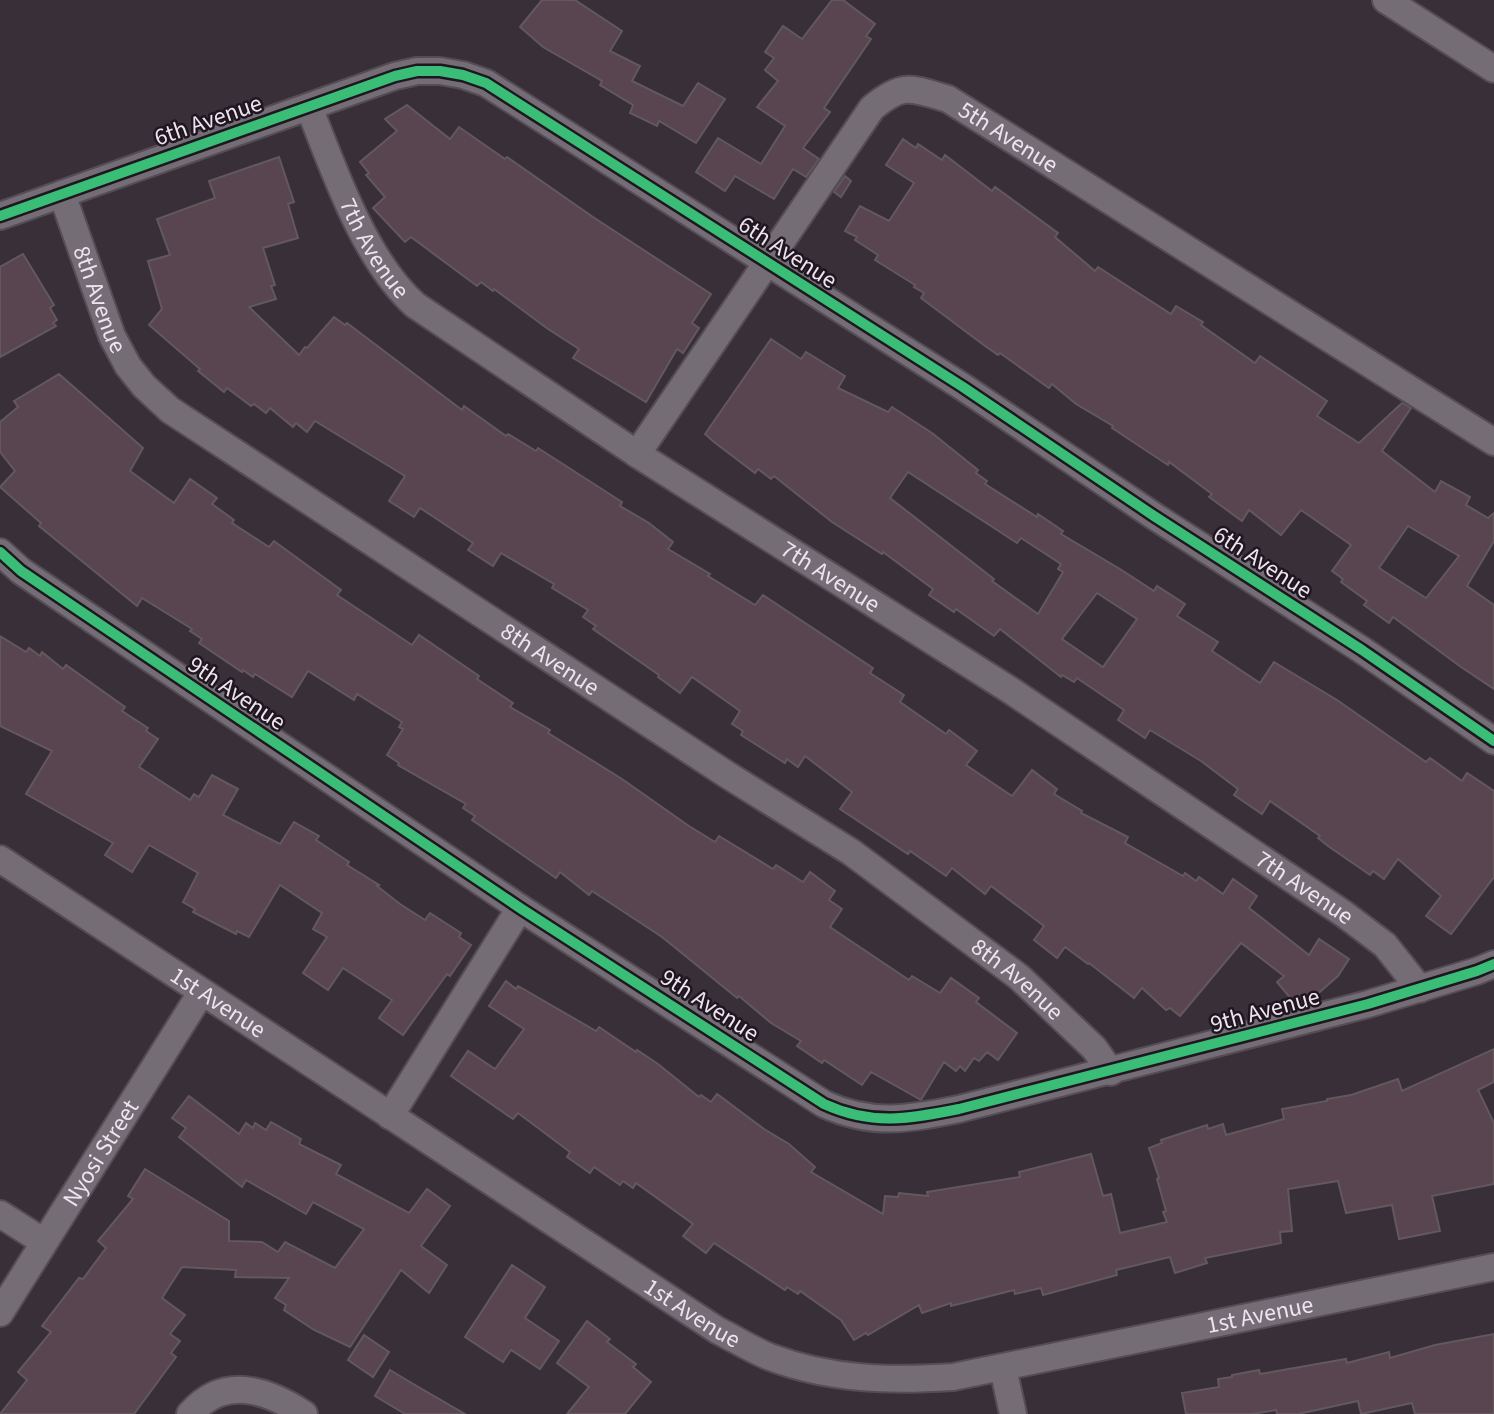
<svg xmlns="http://www.w3.org/2000/svg" width="1494" height="1414" viewBox="0 0 1494 1414" font-family="'Source Sans 3',sans-serif">
<style>
.building{fill:#58454f;stroke:#62585e;stroke-width:2;fill-rule:evenodd}
.lines{fill:none;stroke-linecap:round;stroke-linejoin:round}
.minor-casing{stroke:#554c55;stroke-width:30}
.minor{stroke:#756d75;stroke-width:26}
.cycleway-casing{stroke:#1f171f;stroke-width:15}
.cycleway{stroke:#3abd76;stroke-width:10}
.labels{text-anchor:middle;stroke-width:5;stroke-linejoin:round;paint-order:stroke}
.street-label{font-size:24px;fill:#eee3ee;stroke:#1f171f}
</style>
<rect width="100%" height="100%" fill="#382f38"/>
<g class="building">
<polygon points="542,0 575,0 622,31 610,51 640,66 632,81 683,106 698,83 725,99 696,143 659,121 657,126 630,113 633,105 600,85 602,81 543,47 520,27"/>
<polygon points="832,0 843,0 875,24 866,36 871,39 824,108 830,112 803,148 819,159 806,177 793,169 774,199 735,176 725,191 696,172 718,138 761,164 785,126 757,107 778,81 765,70 774,58 765,52 783,26 802,39"/>
<polygon points="407,105 450,139 459,127 505,159 507,157 593,217 711,294 692,323 699,328 683,353 677,349 646,402 573,358 579,349 548,329 494,289 493,291 481,282 477,286 411,237 405,242 373,208 385,197 366,175 369,173 360,162 397,131 385,119"/>
<path d="M903,139L916,148L918,144L942,160L945,155L992,191L995,187L1058,233L1055,237L1095,271L1098,267L1171,314L1176,306L1203,322L1201,325L1255,363L1260,356L1327,401L1317,416L1359,443L1402,403L1411,408L1382,451L1435,492L1441,481L1470,497L1466,505L1488,518L1494,513V541L1467,586L1494,605V689L1461,667L1393,617L1389,623L1364,605L1367,601L1341,582L1343,579L1332,571L1351,545L1301,510L1281,535L1249,510L1242,521L1209,497L1212,494L1169,462L1168,465L1112,428L1113,426L1076,404L1052,384L1049,388L1000,353L998,355L985,346L921,298L924,293L914,287L915,285L875,260L878,255L855,240L857,237L845,231L860,206L889,221L914,183L886,165ZM1408,526L1459,556L1426,598L1379,568Z"/>
<polygon points="279,157 294,202 288,204 298,238 263,248 275,285 271,286 276,299 249,307 299,355 305,347 307,348 334,317 345,325 347,323 462,410 464,406 506,436 508,434 536,451 538,448 622,502 620,506 649,523 673,542 668,549 710,574 708,576 755,605 763,595 873,668 870,673 904,695 900,702 946,734 949,730 977,751 966,765 1012,796 1032,770 1057,789 1054,794 1082,811 1081,813 1128,837 1125,843 1183,876 1185,873 1196,881 1199,877 1223,894 1233,879 1257,896 1249,908 1309,955 1319,939 1349,959 1338,976 1307,1003 1297,1006 1277,982 1284,976 1241,943 1180,1016 1170,1008 1166,1010 1142,988 1134,998 1089,963 1088,964 1065,947 1057,958 1034,940 1044,926 991,886 985,894 952,868 946,876 910,851 908,854 840,809 852,792 805,756 798,767 787,759 785,763 741,735 743,731 732,724 740,711 692,677 680,693 658,677 659,675 593,629 596,626 583,617 588,610 552,588 554,584 501,553 493,566 468,550 473,543 420,508 414,517 389,501 405,476 315,421 307,432 296,423 293,427 270,408 266,413 254,404 251,406 227,388 224,392 198,371 200,369 149,325 162,309 148,261 170,255 157,219 215,198 209,181"/>
<polygon points="845,176 851,181 841,197 834,192"/>
<polygon points="23,254 54,305 50,308 57,320 53,323 56,326 0,357 0,267"/>
<path d="M771,339L801,359L806,352L845,376L838,388L888,412L892,407L932,433L978,470L976,473L987,481L985,484L1037,517L1038,514L1063,531L1061,534L1120,569L1154,591L1157,586L1185,604L1177,616L1218,642L1212,651L1260,683L1274,662L1337,700L1426,762L1430,758L1462,781L1467,773L1494,791V877L1451,934L1426,916L1441,896L1398,859L1384,879L1373,871L1370,875L1328,846L1318,838L1320,836L1270,801L1262,814L1234,795L1238,789L1201,761L1150,730L1145,738L1118,720L1124,710L1077,678L1074,682L1062,675L1061,677L1000,629L994,636L956,609L954,612L929,595L933,589L883,552L882,554L832,522L774,476L771,479L758,469L755,473L714,442L705,434ZM908,472L1017,543L1021,538L1061,564L1058,569L1063,572L1038,614L992,581L994,579L890,498ZM1097,593L1137,619L1103,667L1062,639Z"/>
<polygon points="59,374 143,448 130,471 174,503 190,479 217,498 212,504 234,520 232,523 269,547 274,541 341,590 337,595 412,645 419,635 479,676 477,679 513,703 510,707 550,730 548,733 622,779 689,826 715,842 719,836 773,869 776,865 803,882 810,872 835,891 829,900 842,909 830,927 909,980 912,976 940,993 951,978 979,998 976,1002 1017,1033 998,1060 987,1052 979,1061 974,1058 965,1071 960,1066 956,1071 944,1062 921,1100 871,1072 862,1085 824,1060 822,1063 797,1046 801,1041 771,1023 739,996 737,998 662,937 592,891 589,895 560,872 556,878 472,820 475,816 463,808 466,804 398,765 399,763 387,755 403,729 399,727 402,722 357,694 354,700 308,671 292,697 255,674 253,677 243,670 242,672 199,643 202,639 190,631 192,629 142,598 137,606 39,526 41,523 0,487 15,471 0,452 0,422 18,407 14,401"/>
<polygon points="0,636 26,652 29,648 40,656 42,652 63,669 66,665 125,707 122,711 148,728 146,731 158,739 139,767 190,800 194,794 199,797 212,775 238,789 223,815 280,844 294,822 319,836 316,840 349,862 347,865 379,885 377,886 400,904 425,920 430,913 461,933 459,937 471,945 450,976 447,974 403,1035 379,1018 392,1000 343,968 328,990 303,973 327,937 313,929 322,913 280,885 249,937 237,931 236,934 193,912 195,909 183,902 198,873 149,845 132,872 105,855 113,843 26,794 52,751 0,726"/>
<polygon points="506,981 516,989 518,986 596,1031 599,1027 636,1052 637,1050 658,1064 699,1097 701,1095 711,1102 717,1094 764,1129 789,1144 815,1167 811,1172 883,1214 885,1196 898,1197 899,1193 928,1196 927,1192 1020,1177 1019,1172 1091,1154 1103,1196 1111,1194 1120,1233 1167,1222 1163,1212 1166,1211 1157,1179 1159,1178 1149,1148 1162,1143 1161,1140 1207,1125 1208,1129 1223,1124 1226,1135 1284,1119 1282,1109 1327,1101 1327,1099 1351,1095 1398,1079 1402,1091 1494,1049 1494,1082 1478,1090 1494,1123 1494,1184 1432,1196 1440,1231 1399,1239 1392,1205 1346,1213 1338,1181 1288,1189 1292,1231 1280,1232 1281,1243 1205,1258 1207,1263 1175,1273 1170,1257 1116,1270 1117,1275 1043,1295 1041,1288 1015,1294 1014,1290 951,1306 951,1303 922,1313 919,1305 868,1335 866,1333 854,1340 841,1320 800,1291 798,1294 787,1287 785,1290 714,1243 706,1253 683,1236 693,1224 636,1183 633,1188 623,1181 620,1185 594,1167 590,1173 567,1157 570,1152 518,1113 513,1119 451,1076 468,1051 495,1069 524,1029 489,1006"/>
<polygon points="189,1096 239,1134 246,1123 253,1128 255,1123 266,1130 271,1122 301,1139 299,1144 341,1165 336,1174 409,1213 427,1189 450,1206 421,1246 447,1265 429,1293 401,1270 350,1347 314,1330 284,1310 286,1305 275,1298 289,1278 235,1277 236,1270 182,1267 162,1298 185,1315 170,1334 180,1341 171,1353 176,1357 134,1414 0,1414 27,1380 18,1372 51,1332 42,1326 79,1278 83,1279 106,1248 98,1241 133,1199 128,1196 145,1169 229,1221 229,1241 262,1242 278,1252 285,1242 335,1268 364,1229 313,1202 306,1214 246,1180 242,1187 179,1137 186,1128 172,1118"/>
<polygon points="512,1265 545,1287 525,1318 559,1341 540,1369 511,1350 503,1362 465,1337"/>
<polygon points="587,1321 610,1339 607,1342 636,1364 633,1367 651,1382 625,1414 567,1414 589,1387 557,1363"/>
<polygon points="1494,1334 1494,1414 1415,1414 1412,1403 1361,1414 1358,1401 1298,1414 1277,1414 1276,1410 1252,1414 1186,1414 1182,1393 1219,1387 1218,1379 1232,1377 1232,1375 1259,1370 1260,1374 1346,1359 1347,1363 1389,1352 1390,1358 1435,1345"/>
<polygon points="364,1335 389,1352 373,1377 348,1360"/>
<polygon points="390,1370 415,1385 465,1414 405,1414 375,1396"/>
</g>
<g class="lines">
<defs>
<g id="minor">
<polyline points="1386,0 1494,69"/>
<path id="s1" d="M309,107C334,170 364,259 415,305L637,454L1010,690L1344,914L1385,945L1420,989"/>
<path id="s2" d="M62,194L112,336L128,366L144,386L170,410L726,774L851,852L1019,977L1094,1048L1111,1072"/>
<polyline points="0,216 395,76 417,71 440,71 463,75 486,83 963,387 1154,516 1362,650 1494,741"/>
<path id="s3" d="M637,454L872,108C903,82 911,88 948,99L1494,442"/>
<path d="M0,552L21,571L520,908L824,1104C872,1126 909,1119 959,1109L1368,1004L1477,971L1494,964"/>
<path id="s4" d="M0,859L717,1330C735,1339 752,1350 770,1357C830,1380 891,1381 953,1377L1494,1267"/>
<polyline points="390,1116 520,908"/>
<polyline points="0,1214 44,1242"/>
<path id="s5" d="M0,1313L201,993"/>
<polyline points="1003,1368 1013,1414"/>
<path d="M190,1414C224,1375 266,1389 304,1414"/>
</g>
</defs>
<use href="#minor" class="minor-casing"/>
<use href="#minor" class="minor"/>
<defs>
<g id="cycleway">
<polyline points="0,216 395,76 417,71 440,71 463,75 486,83 963,387 1154,516 1362,650 1494,741"/>
<path d="M0,552L21,571L520,908L824,1104C872,1126 909,1119 959,1109L1368,1004L1477,971L1494,964"/>
</g>
</defs>
<use href="#cycleway" class="cycleway-casing"/>
<use href="#cycleway" class="cycleway"/>
</g>
<g class="labels">
<g class="street-label">
<text transform="translate(208 120) rotate(-19)" y="8">6th Avenue</text>
<text dy="8" stroke="none"><textPath href="#s3" startOffset="572">5th Avenue</textPath></text>
<text dy="8" stroke="none"><textPath href="#s1" startOffset="156">7th Avenue</textPath></text>
<text transform="translate(788 252) rotate(33)" y="8">6th Avenue</text>
<text dy="8" stroke="none"><textPath href="#s2" startOffset="112">8th Avenue</textPath></text>
<text transform="translate(1263 562) rotate(33)" y="8">6th Avenue</text>
<text dy="8" stroke="none"><textPath href="#s1" startOffset="723">7th Avenue</textPath></text>
<text dy="8" stroke="none"><textPath href="#s2" startOffset="700">8th Avenue</textPath></text>
<text transform="translate(237 693) rotate(34)" y="8">9th Avenue</text>
<text dy="8" stroke="none"><textPath href="#s1" startOffset="1290">7th Avenue</textPath></text>
<text dy="8" stroke="none"><textPath href="#s2" startOffset="1267">8th Avenue</textPath></text>
<text dy="8" stroke="none"><textPath href="#s4" startOffset="261">1st Avenue</textPath></text>
<text transform="translate(710 1005) rotate(33)" y="8">9th Avenue</text>
<text transform="translate(1265 1010) rotate(-15)" y="8">9th Avenue</text>
<text dy="8" stroke="none"><textPath href="#s5" startOffset="189">Nyosi Street</textPath></text>
<text dy="8" stroke="none"><textPath href="#s4" startOffset="828">1st Avenue</textPath></text>
<text dy="8" stroke="none"><textPath href="#s4" startOffset="1416">1st Avenue</textPath></text>
</g>
</g>
</svg>
